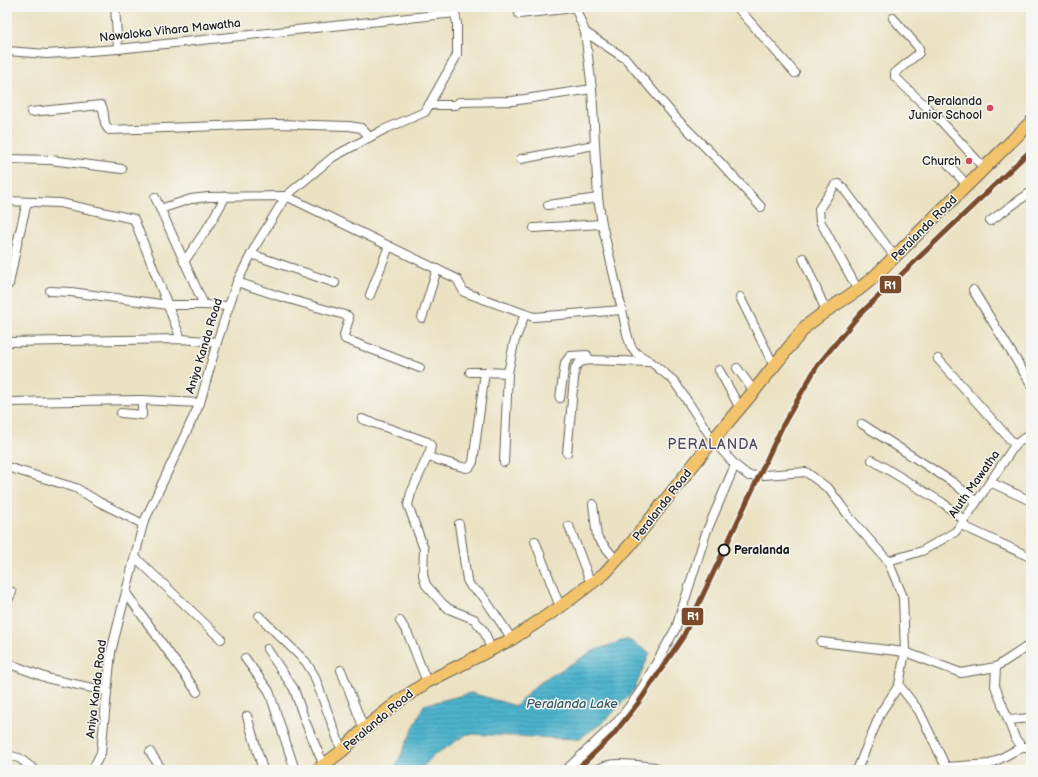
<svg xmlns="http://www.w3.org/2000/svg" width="1038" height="777" viewBox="0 0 1038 777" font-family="'Balsamiq Sans',sans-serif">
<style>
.water{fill:url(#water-rules);stroke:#356874}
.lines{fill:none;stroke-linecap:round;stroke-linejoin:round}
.street-casing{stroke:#646156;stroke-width:10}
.primary-casing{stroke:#646156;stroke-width:14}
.street{stroke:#fff;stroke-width:8}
.primary{stroke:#f2c36a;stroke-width:12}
.rail-1-casing{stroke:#f6f6f2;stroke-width:8}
.rail-1{stroke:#7a4b2a;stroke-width:5}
.poi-dot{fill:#d1495b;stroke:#f6f6f2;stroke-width:1.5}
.stop-dot{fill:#f6f6f2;stroke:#1c1c1c;stroke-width:2}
.labels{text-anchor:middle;stroke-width:3;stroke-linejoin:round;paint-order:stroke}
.street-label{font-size:12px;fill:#1c1c1c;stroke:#f6f6f2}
.poi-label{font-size:12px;fill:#1c1c1c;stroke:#f6f6f2;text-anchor:end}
.stop-label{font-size:12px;font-weight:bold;fill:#1c1c1c;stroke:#f6f6f2;text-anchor:start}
.water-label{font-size:13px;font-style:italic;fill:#305963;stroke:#f6f6f2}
.quarter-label{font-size:14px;letter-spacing:1px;fill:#504a60;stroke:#f6f6f2}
.line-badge{stroke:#f6f6f2;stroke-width:1.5}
.badge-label{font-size:11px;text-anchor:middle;font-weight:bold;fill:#fff}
</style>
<defs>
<pattern id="water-rules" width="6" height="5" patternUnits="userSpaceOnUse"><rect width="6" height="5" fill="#4eb4cd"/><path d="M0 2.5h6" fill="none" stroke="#4092a6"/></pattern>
</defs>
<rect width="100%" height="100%" fill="#f6f6f2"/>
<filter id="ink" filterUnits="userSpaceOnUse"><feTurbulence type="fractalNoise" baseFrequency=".025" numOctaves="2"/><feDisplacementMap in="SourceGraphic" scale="8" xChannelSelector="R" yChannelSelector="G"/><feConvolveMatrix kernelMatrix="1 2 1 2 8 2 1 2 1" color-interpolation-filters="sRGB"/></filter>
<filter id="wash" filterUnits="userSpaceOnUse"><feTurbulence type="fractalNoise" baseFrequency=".012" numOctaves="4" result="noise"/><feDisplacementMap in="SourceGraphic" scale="16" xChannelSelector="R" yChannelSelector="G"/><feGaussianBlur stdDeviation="0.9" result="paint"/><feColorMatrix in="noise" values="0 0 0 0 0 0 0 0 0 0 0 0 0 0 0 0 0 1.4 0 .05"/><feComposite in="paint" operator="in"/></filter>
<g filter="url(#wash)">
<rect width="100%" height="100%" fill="#ebe2c3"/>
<polygon class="water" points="627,639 650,653 634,690 604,722 578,739 467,734 433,756 420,770 394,770 424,705 471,693 516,706 536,685 593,651"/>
</g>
<g filter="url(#ink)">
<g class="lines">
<defs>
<g id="street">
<polyline points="115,7 118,49"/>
<polyline points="575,7 585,32 592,89 598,198 602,224 622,310 627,334 631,347 636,353 651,362 674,381 713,440 735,465 749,476 806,472 829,489 851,519 888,561 903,597 905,652 899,685 881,712 857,770"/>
<polyline points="737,7 795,73"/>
<polyline points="519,14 565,9 575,7"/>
<polyline points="893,18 919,48 919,53 895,73 895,77 940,120 984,168"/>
<polyline points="585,32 626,59 676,118 718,160 761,207"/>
<polyline points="7,51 47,54 118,49 455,13"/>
<polyline points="429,105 456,105 459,102 512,101 592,89"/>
<path d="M31,112L101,105C107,114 101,122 109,130L276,124L349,126L361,128L370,137"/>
<polyline points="7,159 51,160 122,169"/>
<polyline points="521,159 594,145"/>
<polyline points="948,164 967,185"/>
<polyline points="155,197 204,305 229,306"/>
<polyline points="7,201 60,203 134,219 181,339"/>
<polyline points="548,205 598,198"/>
<polyline points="160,209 191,199 208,197 286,196 457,279 464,292 525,314 534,317 622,310"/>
<polyline points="990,221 1031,192"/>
<polyline points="534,228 602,224"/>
<polyline points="251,254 335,283"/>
<polyline points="803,258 826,311"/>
<polyline points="184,262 208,227 226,196"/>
<polyline points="237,282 282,297 348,316 349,319 344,335 345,339 420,368"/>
<polyline points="7,286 9,284 17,244 27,202"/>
<polyline points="858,290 820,221 819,209 835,185 839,184 844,189 895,257"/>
<polyline points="973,290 1031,384"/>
<polyline points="50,291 71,292 168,305 204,305"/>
<polyline points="370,295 389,246"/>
<polyline points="740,297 774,366"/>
<polyline points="422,318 437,269"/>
<polyline points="7,342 181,339 217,342"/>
<polyline points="938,359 1015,445"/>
<polyline points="737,368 754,391"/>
<polyline points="719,370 740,408"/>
<polyline points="470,372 485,372"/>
<polyline points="560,398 565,363 570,356 587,355 589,360"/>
<polyline points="7,402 142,400 200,403"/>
<polyline points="121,413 142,415 142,400"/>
<polyline points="362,419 428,442 431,446 430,451 411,493 408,505 424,549 423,575 426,585 442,603 449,609 474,619 478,624 484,631 491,649"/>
<polyline points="862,424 954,483 976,502"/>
<polyline points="567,453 575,368 580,362 589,360 649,362"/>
<polyline points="428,457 466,468 470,467 473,462 485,372 508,373"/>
<polyline points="872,460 943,503 964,520"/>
<polyline points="504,462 508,373 514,343 525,314"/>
<polyline points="7,467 76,488 99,502 143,524"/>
<polyline points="990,482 1031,501"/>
<polyline points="593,504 597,537 617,561"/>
<polyline points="459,524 467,580 471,587 482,595 512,639"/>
<polyline points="961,525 1028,556"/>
<polyline points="569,526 591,584"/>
<polyline points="535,541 560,607"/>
<polyline points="135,557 221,639"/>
<polyline points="888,561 922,551 955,532 961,525 1015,445 1031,433"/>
<polyline points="126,593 197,692"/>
<polyline points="7,602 12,592"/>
<polyline points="259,616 306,662 314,675 342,751"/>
<polyline points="400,621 408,634 427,682"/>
<polyline points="821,642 905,652 961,673 996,667"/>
<polyline points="267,649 294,689 305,721 324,766"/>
<polyline points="245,658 269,691 295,770"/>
<polyline points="7,663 50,679 107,691"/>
<polyline points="341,670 364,729"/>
<polyline points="899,685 919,711 946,767 990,764 1022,747 1031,747"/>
<polyline points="247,716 263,770"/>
<polyline points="1009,720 1031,718"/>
<polyline points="1022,747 1015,738 995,686 996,667 1031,644"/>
<polyline points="150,752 162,770"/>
<polyline points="7,755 19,758 35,770"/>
<polyline points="92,770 101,753 111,652 143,524 200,403 217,342 237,282 256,245 286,196 333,157 383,130 425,112 457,55 457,24 454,7"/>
<polyline points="566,770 618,721 638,695 676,628 706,533 735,465"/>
<path d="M597,770C610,759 640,766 655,767L660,770"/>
</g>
<polyline id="primary" points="317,770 342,751 364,729 399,701 427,682 512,639 560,607 605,573 630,545 713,440 754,391 806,326 826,311 858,290 874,277 1031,122"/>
</defs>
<use href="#street" class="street-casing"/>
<use href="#primary" class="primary-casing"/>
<use href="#street" class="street"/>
<use href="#primary" class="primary"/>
<defs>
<polyline id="rail-1" points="575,770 585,762 613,735 639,702 683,637 783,425 817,366 860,314 1031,150"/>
</defs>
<use href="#rail-1" class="rail-1-casing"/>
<use href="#rail-1" class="rail-1"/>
</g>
</g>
<g class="poi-dot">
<circle cx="990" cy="108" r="4"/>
<circle cx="969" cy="161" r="4"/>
</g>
<circle class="stop-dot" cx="724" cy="550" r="5.5"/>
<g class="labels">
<g class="street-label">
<text transform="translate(170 30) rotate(-6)" y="4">Nawaloka Vihara Mawatha</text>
<text transform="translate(924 228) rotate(-45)" y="4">Peralanda Road</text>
<text transform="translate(204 346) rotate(-73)" y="4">Aniya Kanda Road</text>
<text transform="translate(974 484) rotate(-55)" y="4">Aluth Mawatha</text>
<text transform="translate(662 505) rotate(-52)" y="4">Peralanda Road</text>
<text transform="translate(96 689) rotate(-83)" y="4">Aniya Kanda Road</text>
<text transform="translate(378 720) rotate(-40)" y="4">Peralanda Road</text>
</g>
<g class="poi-label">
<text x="982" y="105">Peralanda<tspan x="982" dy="14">Junior School</tspan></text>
<text x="961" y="165">Church</text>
</g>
<g class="stop-label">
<text x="734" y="554">Peralanda</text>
</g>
<g class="water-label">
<text x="572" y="708">Peralanda Lake</text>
</g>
<g class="quarter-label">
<text x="713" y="449">PERALANDA</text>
</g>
</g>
<g class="line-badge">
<rect x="879" y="275" width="23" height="19" rx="4" fill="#7a4b2a"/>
<rect x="681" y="607" width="23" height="19" rx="4" fill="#7a4b2a"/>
</g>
<g class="badge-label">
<text x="890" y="289">R1</text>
<text x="693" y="620">R1</text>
</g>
<rect width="1038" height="777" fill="none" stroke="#f6f6f2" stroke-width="24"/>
</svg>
